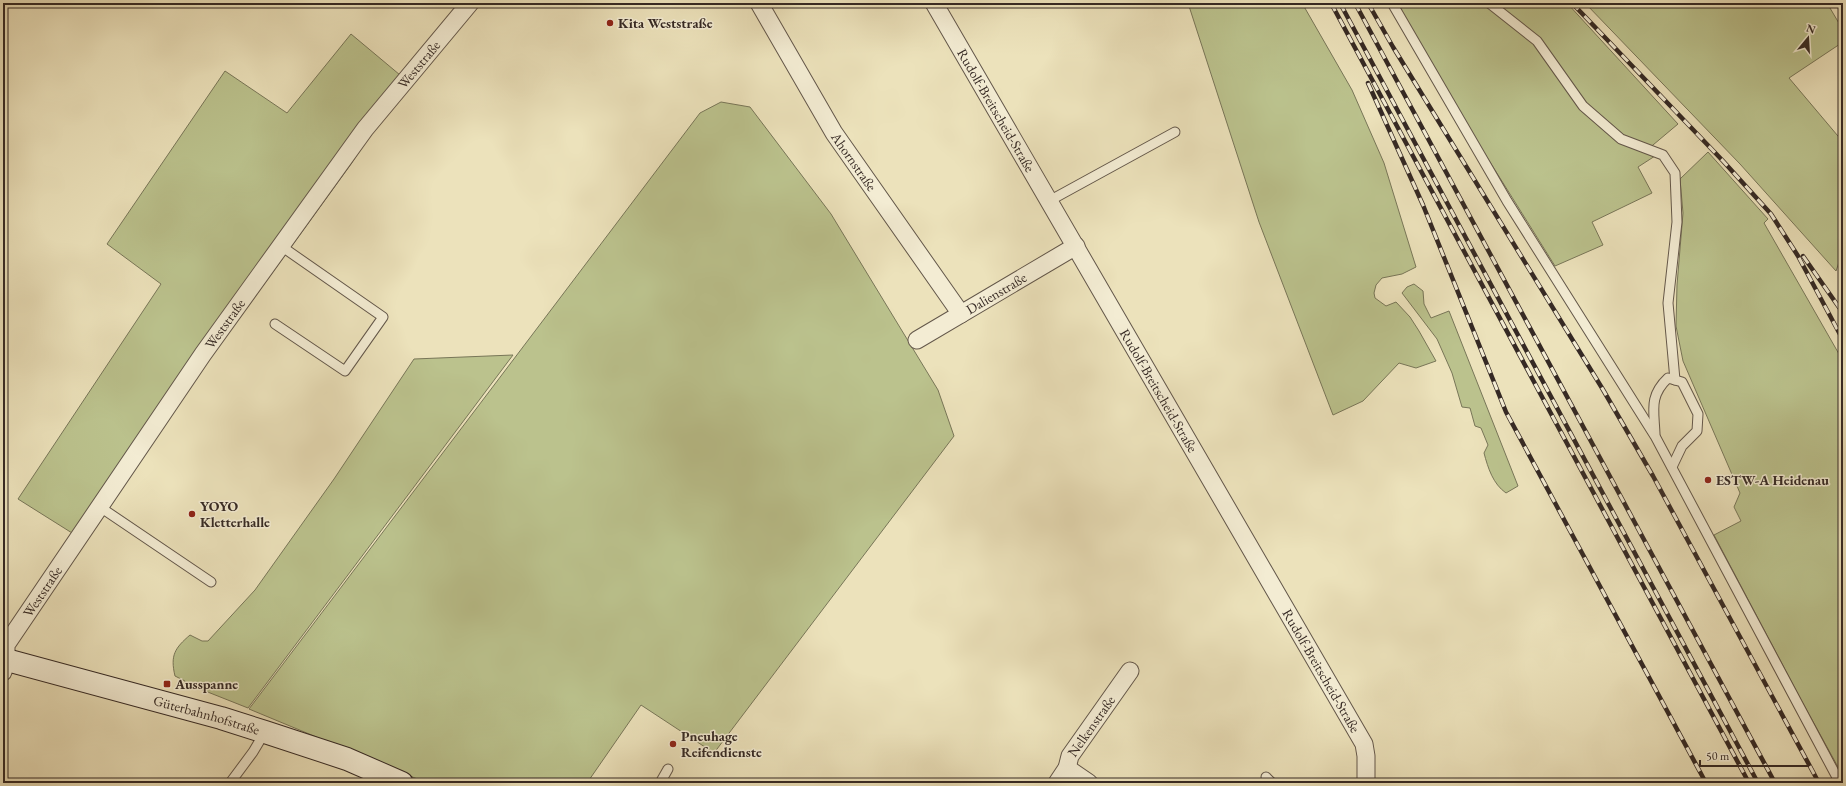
<svg xmlns="http://www.w3.org/2000/svg" width="1846" height="786" viewBox="0 0 1846 786" font-family="'EB Garamond',serif">
<style>
.green{fill:#bbc28d;stroke:#787658}
.lines{fill:none;stroke-linecap:round;stroke-linejoin:round}
.service-casing{stroke:#63574a;stroke-width:11}
.minor-casing{stroke:#63574a;stroke-width:19}
.secondary-casing{stroke:#352924;stroke-width:24}
.service{stroke:#f3ecd3;stroke-width:9}
.minor{stroke:#f3ecd3;stroke-width:17}
.secondary{stroke:#f3ecd3;stroke-width:22}
.rail-casing{stroke:#352924;stroke-width:4.5}
.rail{stroke:#f3ecd3;stroke-width:3;stroke-dasharray:9;stroke-linecap:butt}
.poi-dot{fill:#8f2418;stroke:#f3ecd3;stroke-width:1.5}
.labels{text-anchor:middle;stroke-width:3;stroke-linejoin:round;paint-order:stroke}
.poi-label{font-size:14px;font-weight:bold;fill:#352924;stroke:#f3ecd3;text-anchor:start}
.street-label{font-size:14px;fill:#352924;stroke:#f3ecd3}
</style>
<rect width="100%" height="100%" fill="#ece2bb"/>
<filter id="stains"><feTurbulence type="fractalNoise" baseFrequency=".005" numOctaves="4"/><feColorMatrix values="0 0 0 0 .2 0 0 0 0 .09 0 0 0 0 .02 0 0 0 .5 -.17"/></filter>
<radialGradient id="worn" r=".72"><stop offset=".6" stop-color="#630" stop-opacity="0"/><stop offset="1" stop-color="#630" stop-opacity=".3"/></radialGradient>
<g class="green">
<polygon points="1188,3 1302,3 1352,90 1384,163 1416,267 1402,274 1382,278 1376,285 1374,293 1375,298 1386,306 1396,302 1410,317 1419,331 1436,361 1416,368 1399,363 1363,401 1333,415 1259,222"/>
<polygon points="1395,3 1567,3 1678,124 1647,150 1655,156 1638,167 1652,193 1592,222 1603,245 1555,266 1443,87"/>
<polygon points="1585,3 1827,3 1843,30 1843,42 1789,78 1843,142 1843,251 1836,271 1740,164"/>
<polygon points="351,34 406,80 351,164 80,538 18,499 161,284 107,244 225,71 287,113"/>
<polygon points="721,102 750,107 831,214 938,390 954,436 714,753 641,705 587,783 427,783 249,709 700,113"/>
<polygon points="1708,152 1768,219 1764,223 1843,361 1843,776 1800,698 1714,535 1741,521 1734,507 1740,493 1683,361 1676,326 1677,285 1683,213 1680,179"/>
<path d="M1414,284L1423,291L1424,304L1431,318L1449,311L1518,486L1506,493C1493,484 1488,468 1484,453L1488,445L1481,428L1475,426L1470,408L1462,407L1452,373L1437,339L1402,293L1407,287Z"/>
<path d="M513,355L248,708L185,683V681L175,676C170,655 175,648 190,635L202,641H208L255,590L334,479L414,359Z"/>
</g>
<g class="lines">
<defs>
<g id="service">
<polyline points="1392,3 1507,201 1655,436 1840,783"/>
<polyline points="1489,3 1537,41 1583,106 1621,139 1663,155 1675,173 1677,222 1668,303 1675,380"/>
<polyline points="1049,201 1175,132"/>
<polyline points="275,324 345,371 383,317 281,246"/>
<path d="M1655,434C1654,410 1649,396 1668,378L1682,382L1698,414L1697,431L1682,446L1672,467"/>
<polyline points="100,507 211,582"/>
<polyline points="1266,777 1272,783"/>
<polyline points="230,783 253,752 265,732"/>
<polyline points="660,783 668,769"/>
</g>
<g id="minor">
<path id="s1" d="M759,3L834,133L961,314"/>
<path id="s2" d="M934,3L1364,744L1366,756V783"/>
<path id="s3" d="M917,340L1076,246"/>
<path id="s4" d="M3,672L6,660V645L203,354L365,129L470,3"/>
<polyline points="1067,768 1089,783"/>
<path id="s5" d="M1057,783L1067,768L1070,756L1130,671"/>
</g>
<g id="secondary">
<path id="s6" d="M3,659L221,718L265,732L347,759L402,783"/>
</g>
</defs>
<use href="#service" class="service-casing"/>
<use href="#minor" class="minor-casing"/>
<use href="#secondary" class="secondary-casing"/>
<use href="#service" class="service"/>
<use href="#minor" class="minor"/>
<use href="#secondary" class="secondary"/>
<defs>
<g id="rail">
<polyline points="1331,3 1749,783"/>
<polyline points="1340,3 1758,783"/>
<polyline points="1355,3 1775,783"/>
<polyline points="1368,3 1393,47 1602,388 1653,476 1819,783"/>
<polyline points="1572,3 1723,161 1771,214 1798,256 1843,340"/>
<polyline points="1368,83 1423,205 1506,412 1706,783"/>
<polyline points="1803,256 1843,313"/>
</g>
</defs>
<use href="#rail" class="rail-casing"/>
<use href="#rail" class="rail"/>
</g>
<g class="poi-dot">
<circle cx="610" cy="23" r="4"/>
<circle cx="1708" cy="480" r="4"/>
<circle cx="192" cy="514" r="4"/>
<rect x="163" y="680" width="8" height="8" rx="2"/>
<circle cx="673" cy="744" r="4"/>
</g>
<g class="labels">
<g class="poi-label">
<text x="618" y="28">Kita Weststraße</text>
<text x="1716" y="485">ESTW-A Heidenau</text>
<text x="200" y="511">YOYO<tspan x="200" dy="16">Kletterhalle</tspan></text>
<text x="175" y="689">Ausspanne</text>
<text x="681" y="741">Pneuhage<tspan x="681" dy="16">Reifendienste</tspan></text>
</g>
<g class="street-label">
<text dy="5" stroke="none"><textPath href="#s4" startOffset="740">Weststraße</textPath></text>
<text dy="5" stroke="none"><textPath href="#s2" startOffset="124">Rudolf-Breitscheid-Straße</textPath></text>
<text dy="5" stroke="none"><textPath href="#s1" startOffset="185">Ahornstraße</textPath></text>
<text dy="5" stroke="none"><textPath href="#s3" startOffset="92">Dalienstraße</textPath></text>
<text dy="5" stroke="none"><textPath href="#s4" startOffset="416">Weststraße</textPath></text>
<text dy="5" stroke="none"><textPath href="#s2" startOffset="448">Rudolf-Breitscheid-Straße</textPath></text>
<text dy="5" stroke="none"><textPath href="#s4" startOffset="92">Weststraße</textPath></text>
<text dy="5" stroke="none"><textPath href="#s2" startOffset="772">Rudolf-Breitscheid-Straße</textPath></text>
<text dy="5" stroke="none"><textPath href="#s6" startOffset="211">Güterbahnhofstraße</textPath></text>
<text dy="5" stroke="none"><textPath href="#s5" startOffset="67">Nelkenstraße</textPath></text>
</g>
</g>
<rect width="1846" height="786" fill="none" stroke="#ece2bb" stroke-width="16"/>
<rect x="4" y="4" width="1838" height="778" fill="none" stroke="#352924" stroke-width="2"/>
<rect x="8" y="8" width="1830" height="770" fill="none" stroke="#352924"/>
<g transform="translate(1808 38) rotate(18)" stroke="#f3ecd3" stroke-width="3" paint-order="stroke">
<path d="M0-3L7 15L0 10L-7 15Z" fill="#352924"/>
<text y="-6" font-size="11" font-weight="bold" text-anchor="middle" fill="#352924">N</text>
</g>
<path d="M1700 760v6h108v-6" fill="none" stroke="#352924" stroke-width="2"/>
<text x="1706" y="760" font-size="12" fill="#352924" stroke="#f3ecd3" stroke-width="3" paint-order="stroke">50 m</text>
<rect width="100%" height="100%" filter="url(#stains)"/>
<rect width="100%" height="100%" fill="url(#worn)"/>
</svg>
